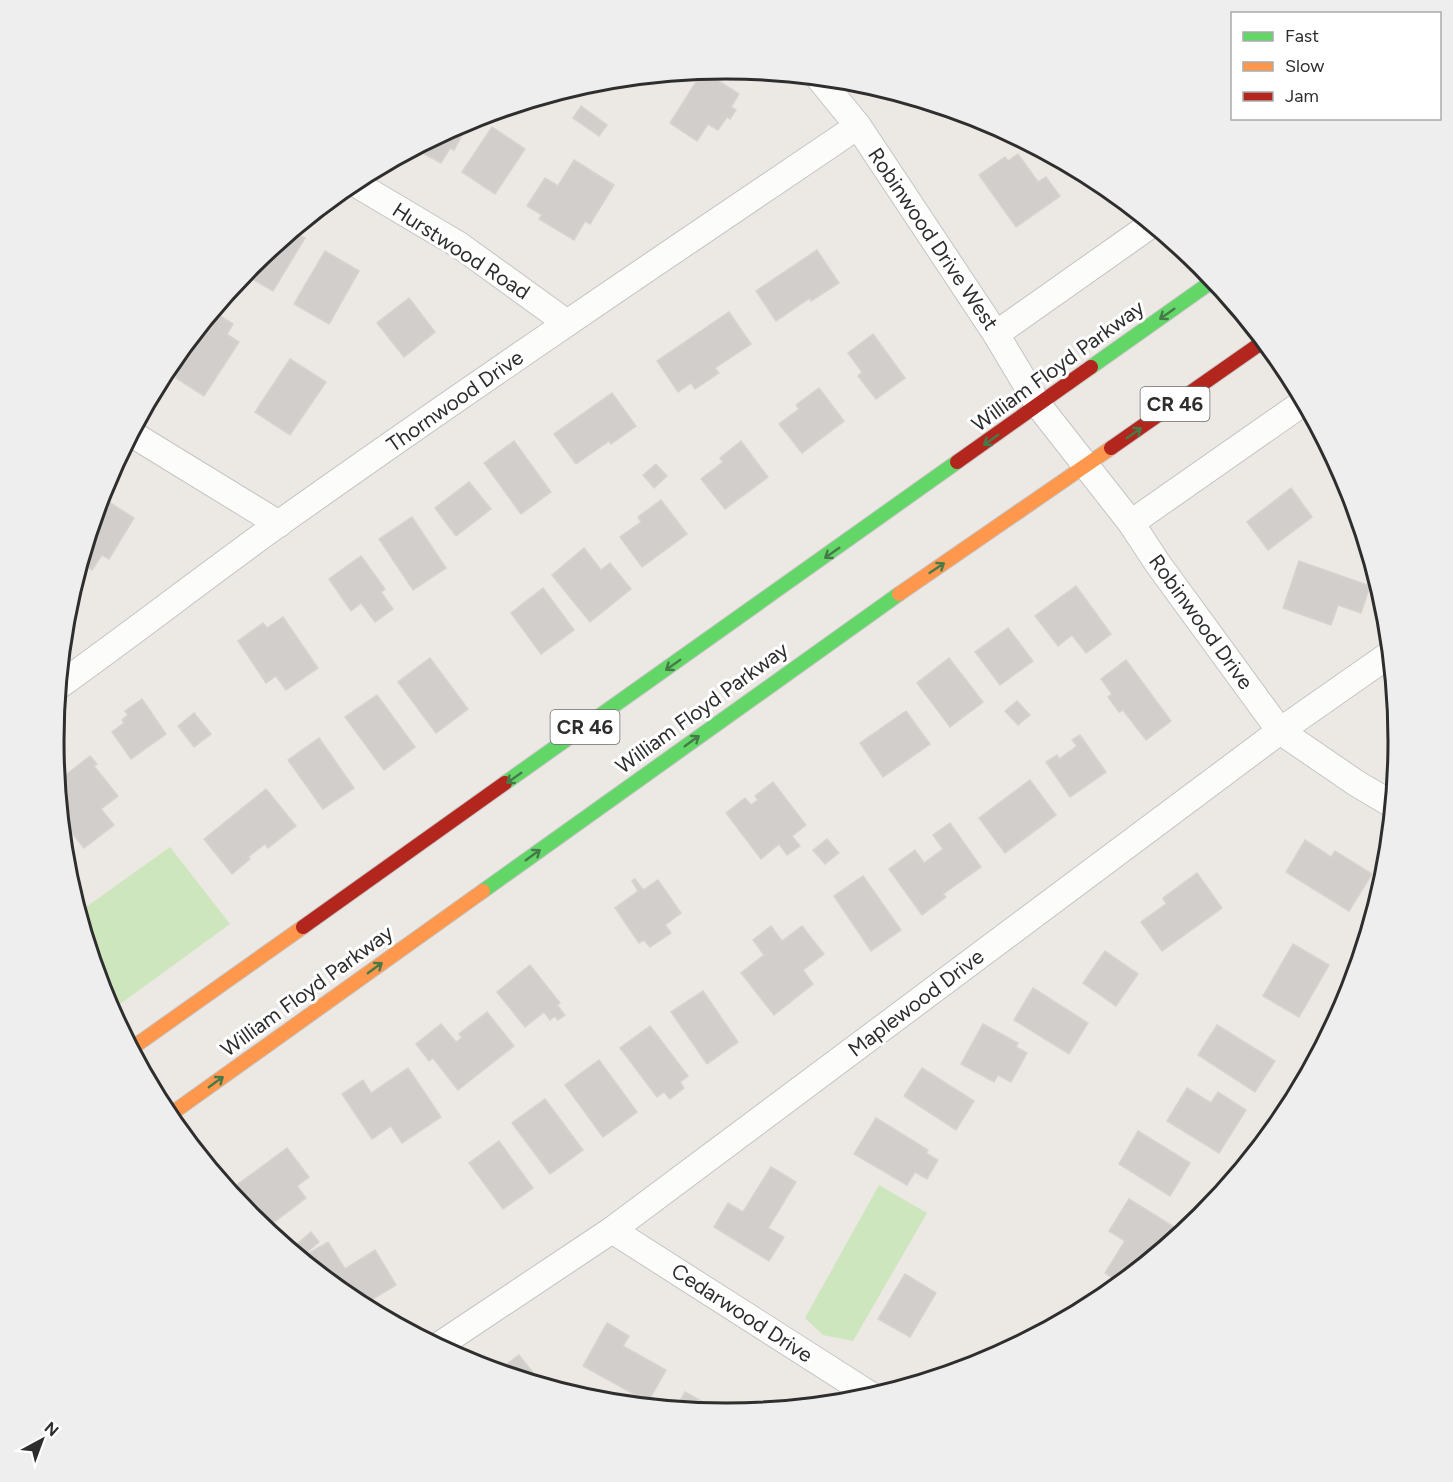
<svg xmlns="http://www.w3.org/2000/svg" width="1453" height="1482" viewBox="0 0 1453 1482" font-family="Figtree,sans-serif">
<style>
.green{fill:#cee6be}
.building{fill:#d1cecb;stroke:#d7d4d0;stroke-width:1.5}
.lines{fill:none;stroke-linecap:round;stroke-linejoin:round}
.street-casing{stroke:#c5c4c5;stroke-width:28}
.fast-casing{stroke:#c6c5c4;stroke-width:16}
.slow-casing{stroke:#c6c5c4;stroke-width:16}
.jam-casing{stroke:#c6c5c4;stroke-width:16}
.street{stroke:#fcfcfb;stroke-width:26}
.fast{stroke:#63d668;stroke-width:14}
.slow{stroke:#ff974d;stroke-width:14}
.jam{stroke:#b3261e;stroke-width:14}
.oneway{stroke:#467a48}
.labels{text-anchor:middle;stroke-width:6;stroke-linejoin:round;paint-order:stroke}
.shield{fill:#fff;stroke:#6d6d6d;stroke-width:1.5}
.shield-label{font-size:20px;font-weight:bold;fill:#2e2e2e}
.street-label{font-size:21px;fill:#2e2e2e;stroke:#fff}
.rim{fill:none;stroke:#2e2e2e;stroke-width:3}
</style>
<rect width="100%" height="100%" fill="#ece8e4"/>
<g class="green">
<polygon points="170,847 230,924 112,1010 105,998 79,912"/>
<polygon points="879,1185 927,1213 853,1341 823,1335 805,1318"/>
</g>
<g class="building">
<polygon points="703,71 739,94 731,107 736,110 730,119 727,117 718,130 708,124 697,141 670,123"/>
<polygon points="581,106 607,125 599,136 573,118"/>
<polygon points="470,120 454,150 450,148 441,163 415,149"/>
<polygon points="492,127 525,149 495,194 462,172"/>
<polygon points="1018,154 1038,182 1046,177 1060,196 1016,227 979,175 1005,157 1008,161"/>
<polygon points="574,160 614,185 590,224 585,221 574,240 539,219 542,215 527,206 545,178 558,186"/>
<polygon points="293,231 305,238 273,291 244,274 251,265"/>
<polygon points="817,250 839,283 811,301 810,298 776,321 756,291"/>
<polygon points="325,251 359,271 329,324 294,304"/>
<polygon points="409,298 435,332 404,357 377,323"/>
<polygon points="214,312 233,324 227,334 239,342 204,396 176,378 177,375 174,373"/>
<polygon points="729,312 751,344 715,368 719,373 695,389 691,383 678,392 657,361"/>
<polygon points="873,334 905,378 876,399 858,376 862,372 848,353"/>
<polygon points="290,359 326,382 290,435 255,412"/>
<polygon points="819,388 844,421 802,453 779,424 799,409 796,405"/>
<polygon points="612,393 636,426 611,444 609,441 576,464 554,434"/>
<polygon points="514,441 551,492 521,514 484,463"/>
<polygon points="741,441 768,477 725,509 701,479 723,462 720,458"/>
<polygon points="656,464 667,476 654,488 643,475"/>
<polygon points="469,482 491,509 456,536 435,508"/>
<polygon points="1291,488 1312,517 1268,550 1247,522"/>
<polygon points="101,497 134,518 109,559 102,555 92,570 86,566 82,571 79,569"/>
<polygon points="661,500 687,534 642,567 620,537 641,522 638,517"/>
<polygon points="412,517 446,568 413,590 379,539"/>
<polygon points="1359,521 1368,549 1351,527"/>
<polygon points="584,548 601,570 610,563 631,589 590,622 552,575"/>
<polygon points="361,556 385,589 381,592 393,609 375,622 361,603 351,611 329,579"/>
<polygon points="1299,561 1370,586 1361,613 1338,605 1331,625 1283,608"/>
<polygon points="1076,586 1111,634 1086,653 1072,635 1058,646 1035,616"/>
<polygon points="543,588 574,630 541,654 511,613"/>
<polygon points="283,617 318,668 286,690 276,676 266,683 238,641 263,623 267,628"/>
<polygon points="1008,628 1033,661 1000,685 975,652"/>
<polygon points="430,658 468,709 436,733 398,682"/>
<polygon points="949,658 983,702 950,727 917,683"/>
<polygon points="1126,660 1171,721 1146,740 1123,710 1119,712 1108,697 1112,694 1101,679"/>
<polygon points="377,695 415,747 384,770 345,717"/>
<polygon points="142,699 166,734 131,759 112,732 124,723 122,720 128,715 125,711"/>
<polygon points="1017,701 1030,715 1018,725 1005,711"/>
<polygon points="906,711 930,744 883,777 860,743"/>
<polygon points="194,713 211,734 194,747 178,726"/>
<polygon points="1080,735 1106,772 1070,797 1046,762 1057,755 1059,759 1077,746 1072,740"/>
<polygon points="319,738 354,788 323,809 288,760"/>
<polygon points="90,756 97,764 94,766 118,796 101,809 114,825 84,848 69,829 63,834 58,781"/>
<polygon points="1030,780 1056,815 1005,853 979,818"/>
<polygon points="773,782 806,825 792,836 800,846 787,855 779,844 761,859 726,813 745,798 751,805 758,800 755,796"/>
<polygon points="266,789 296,826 268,848 265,844 248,857 250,859 232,874 204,839"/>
<polygon points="950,823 981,867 943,894 946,897 922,915 889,869 915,850 924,863 943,849 933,835"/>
<polygon points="827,839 839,853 825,864 813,850"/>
<polygon points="1305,840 1331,857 1335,851 1372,874 1349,911 1286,872"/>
<polygon points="1197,873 1222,908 1162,951 1141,922 1166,904 1163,898"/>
<polygon points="863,876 901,930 871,951 834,896"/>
<polygon points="635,879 643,890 658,880 681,913 665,925 671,933 650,947 644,940 639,943 615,908 638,891 632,881"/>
<polygon points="771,926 782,941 802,926 824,954 803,970 813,984 774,1015 741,973 764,955 753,940"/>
<polygon points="1293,944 1329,965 1299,1017 1263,996"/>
<polygon points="1105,951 1138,974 1116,1006 1083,983"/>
<polygon points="530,965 560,1003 557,1005 565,1015 558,1020 555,1016 550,1020 544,1012 525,1027 497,992"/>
<polygon points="1033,988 1088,1023 1069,1054 1014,1020"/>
<polygon points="703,991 738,1042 707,1064 671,1012"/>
<polygon points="487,1012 514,1046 458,1090 433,1058 429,1061 416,1044 441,1024 456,1042 462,1038 459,1034"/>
<polygon points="983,1024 1018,1043 1016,1047 1027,1053 1011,1082 998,1075 994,1082 961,1064"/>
<polygon points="1217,1025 1275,1061 1255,1092 1198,1055"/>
<polygon points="650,1026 688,1076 680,1082 684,1088 670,1099 664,1092 657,1097 620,1048"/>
<polygon points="599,1060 637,1112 603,1137 565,1085"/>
<polygon points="408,1068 441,1117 402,1143 391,1126 372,1139 342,1094 363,1080 371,1093"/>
<polygon points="922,1068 974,1101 956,1130 904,1096"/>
<polygon points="1187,1088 1211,1103 1218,1092 1246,1110 1219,1153 1167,1121"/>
<polygon points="545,1099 583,1150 550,1174 512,1123"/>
<polygon points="876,1118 928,1150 926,1153 938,1160 927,1179 915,1172 907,1185 854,1154"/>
<polygon points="1138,1131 1190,1163 1170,1196 1119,1164"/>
<polygon points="499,1141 533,1188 503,1209 469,1163"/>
<polygon points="287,1148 309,1177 297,1186 306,1198 266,1228 251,1216 230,1190"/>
<polygon points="771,1167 796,1182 768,1228 784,1237 769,1261 714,1227 728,1203 743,1212"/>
<polygon points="1129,1199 1174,1227 1158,1252 1121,1283 1105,1273 1125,1241 1109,1231"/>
<polygon points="311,1232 319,1242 305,1254 297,1244"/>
<polygon points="328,1242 345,1269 375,1250 396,1285 363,1305 353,1300 301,1258"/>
<polygon points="905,1274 936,1293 910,1337 878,1319"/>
<polygon points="607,1323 629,1336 623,1346 666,1370 648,1402 583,1366"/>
<polygon points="519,1355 542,1384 499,1370"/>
<polygon points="685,1392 719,1411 718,1413 676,1408"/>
</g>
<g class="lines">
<defs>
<g id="street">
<polyline points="819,78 858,126 996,334 1039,406 1131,523 1158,564 1280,731 1356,783 1393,805"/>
<polyline points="353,182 459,245 567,323"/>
<polyline points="996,334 1152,224"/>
<polyline points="132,434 279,524"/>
<polyline points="1131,523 1304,402"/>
<path d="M60,685C134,632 206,576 281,522C471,387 664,257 858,126"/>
<polyline points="612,1230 872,1396"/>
<polyline points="438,1346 612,1230 1280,731 1390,654"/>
</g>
<g id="fast">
<polyline points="1091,367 1214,280"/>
<polyline points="505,783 957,462"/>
<polyline points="483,891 899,594"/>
</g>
<g id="slow">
<polyline points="899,594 1111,448"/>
<polyline points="132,1048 303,927"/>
<polyline points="168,1116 483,891"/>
</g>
<g id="jam">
<polyline points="1111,448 1264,341"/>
<polyline points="957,462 1091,367"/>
<polyline points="303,927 505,783"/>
</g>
</defs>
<use href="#street" class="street-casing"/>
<use href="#fast" class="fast-casing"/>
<use href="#slow" class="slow-casing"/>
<use href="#jam" class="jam-casing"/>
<use href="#street" class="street"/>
<use href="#fast" class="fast"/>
<use href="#slow" class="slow"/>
<use href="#jam" class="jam"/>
</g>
<defs><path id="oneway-shaft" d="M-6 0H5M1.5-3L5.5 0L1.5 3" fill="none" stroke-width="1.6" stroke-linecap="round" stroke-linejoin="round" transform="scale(1.5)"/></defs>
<g class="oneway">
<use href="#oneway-shaft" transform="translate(1167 314) rotate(145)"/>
<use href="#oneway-shaft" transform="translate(1134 433) rotate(-35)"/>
<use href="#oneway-shaft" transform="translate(991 440) rotate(145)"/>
<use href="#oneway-shaft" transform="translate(832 553) rotate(145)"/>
<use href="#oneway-shaft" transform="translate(937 568) rotate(-34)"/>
<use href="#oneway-shaft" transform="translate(673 665) rotate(145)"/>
<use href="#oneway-shaft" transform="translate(692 741) rotate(-36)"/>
<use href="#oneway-shaft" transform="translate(514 778) rotate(145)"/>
<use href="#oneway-shaft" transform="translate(533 855) rotate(-36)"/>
<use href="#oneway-shaft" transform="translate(375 968) rotate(-36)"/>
<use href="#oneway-shaft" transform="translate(216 1082) rotate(-36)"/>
</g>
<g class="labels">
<g class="shield">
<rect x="1140.5" y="387" width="69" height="34" rx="4.5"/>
<rect x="550.5" y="710" width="69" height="34" rx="4.5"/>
</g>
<g class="shield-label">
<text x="1175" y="411">CR 46</text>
<text x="585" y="734">CR 46</text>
</g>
<g class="street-label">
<text transform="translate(933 239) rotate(56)" y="7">Robinwood Drive West</text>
<text transform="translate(461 251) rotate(33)" y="7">Hurstwood Road</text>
<text transform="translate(1058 366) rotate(-36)" y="7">William Floyd Parkway</text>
<text transform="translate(455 401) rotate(-35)" y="7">Thornwood Drive</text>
<text transform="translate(1201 622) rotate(54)" y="7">Robinwood Drive</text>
<text transform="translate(702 708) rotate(-36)" y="7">William Floyd Parkway</text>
<text transform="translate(307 991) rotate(-36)" y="7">William Floyd Parkway</text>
<text transform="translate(916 1003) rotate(-37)" y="7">Maplewood Drive</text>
<text transform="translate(742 1313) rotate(33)" y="7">Cedarwood Drive</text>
</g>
</g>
<path d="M0 0H1453V1482H0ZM64 741a662 662 0 1 1 1324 0a662 662 0 1 1-1324 0Z" fill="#eee" fill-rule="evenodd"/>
<path class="rim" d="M64 741a662 662 0 1 1 1324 0a662 662 0 1 1-1324 0Z"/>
<rect x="1231" y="12" width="210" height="108" fill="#ffffff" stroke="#ababab" stroke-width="1.5"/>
<rect x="1243" y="32" width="30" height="9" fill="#63d668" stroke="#ababab" stroke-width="1.5"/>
<text x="1285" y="42" font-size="18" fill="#2e2e2e">Fast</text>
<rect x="1243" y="62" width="30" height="9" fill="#ff974d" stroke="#ababab" stroke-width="1.5"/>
<text x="1285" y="72" font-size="18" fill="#2e2e2e">Slow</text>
<rect x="1243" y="92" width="30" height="9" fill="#b3261e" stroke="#ababab" stroke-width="1.5"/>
<text x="1285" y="102" font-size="18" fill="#2e2e2e">Jam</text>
<g transform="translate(42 1440) rotate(41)" stroke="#ffffff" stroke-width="4.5" paint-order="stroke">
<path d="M0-4.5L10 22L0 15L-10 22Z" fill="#2e2e2e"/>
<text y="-9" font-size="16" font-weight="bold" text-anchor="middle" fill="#2e2e2e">N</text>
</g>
</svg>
